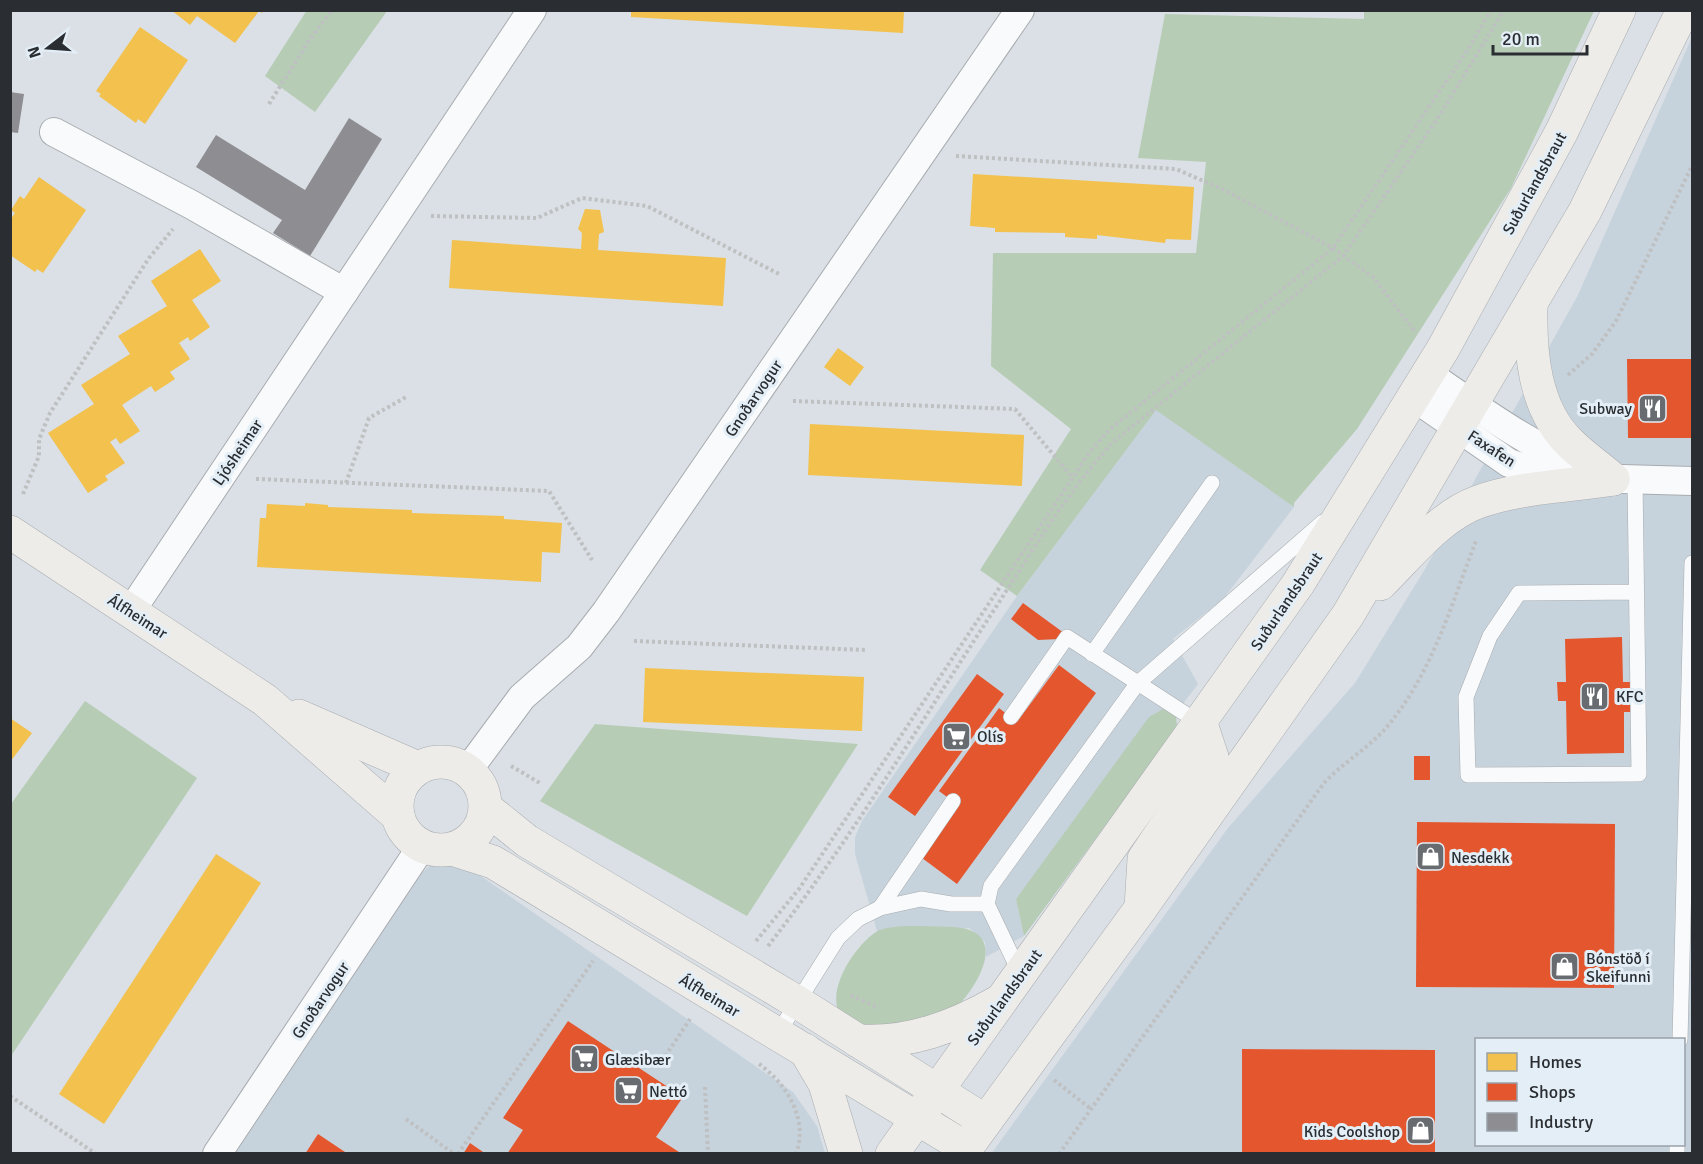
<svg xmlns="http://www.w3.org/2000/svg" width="1703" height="1164" viewBox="0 0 1703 1164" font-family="Signika,sans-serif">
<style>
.built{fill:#c7d3dc;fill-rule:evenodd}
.green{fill:#b6ccb5}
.homes{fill:#f2c14e}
.shops{fill:#e4572e}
.industry{fill:#8d8d92}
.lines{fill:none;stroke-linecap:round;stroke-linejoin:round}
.lane-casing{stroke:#a8acb0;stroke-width:16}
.street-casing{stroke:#a8acb0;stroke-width:30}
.secondary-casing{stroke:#a8acb0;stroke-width:34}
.path{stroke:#bec0c2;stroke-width:4;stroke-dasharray:3 3;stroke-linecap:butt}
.lane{stroke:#f9fafb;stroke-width:15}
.street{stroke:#f9fafb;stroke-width:28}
.secondary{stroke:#eeece9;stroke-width:33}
.labels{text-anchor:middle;stroke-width:6;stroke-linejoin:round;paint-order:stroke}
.street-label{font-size:16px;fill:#2a2e32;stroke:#e3eef6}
.poi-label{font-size:16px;fill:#2a2e32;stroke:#e3eef6;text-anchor:start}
</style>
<rect width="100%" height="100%" fill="#dae0e5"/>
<g class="built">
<path d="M1692,37V1153L991,1154L1228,828L1355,683L1425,569L1578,295ZM1476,1040H1684V1144H1476Z"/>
<polygon points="1156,409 1294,507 1224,598 1173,639 1198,684 1176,713 1044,863 1016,899 1024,936 986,957 985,942 969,928 888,929 877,931 855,854 855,837 862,821 1017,596"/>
<polygon points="446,852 793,1092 817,1126 825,1153 234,1154 418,876"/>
</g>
<g class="green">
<polygon points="307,10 387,11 315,112 265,76"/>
<polygon points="1364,11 1594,11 1511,188 1357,429 1294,503 1294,507 1156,410 1017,596 980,570 1071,429 991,366 993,253 1196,253 1206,162 1138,158 1165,14 1364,19"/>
<polygon points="85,701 197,778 11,1056 11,804"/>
<polygon points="1163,709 1176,713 1177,728 1024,936 1016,899 1149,717"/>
<polygon points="595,724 858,744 747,916 540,801"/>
<path d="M953,927C1011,930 979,986 954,1010C948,1016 900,1032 890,1033C885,1034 850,1024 846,1021C819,999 854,946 876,932C890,923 935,927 953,927Z"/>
</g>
<g class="homes">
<polygon points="171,10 264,10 262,13 259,11 235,43 197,16 190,25"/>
<polygon points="631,10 904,10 903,33 631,17"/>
<polygon points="140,27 188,60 145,124 138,119 136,123 99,96 101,94 96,91"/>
<polygon points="973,174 1194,187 1191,240 1166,239 1165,243 1097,235 1097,239 1065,237 1065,233 995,232 995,228 970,226"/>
<polygon points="39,177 86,210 43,273 37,269 35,272 10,255 10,220 15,213 11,210 20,196 24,199"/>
<polygon points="585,209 600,210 604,232 599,234 598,250 726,258 723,306 449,288 452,240 581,249 582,233 578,229"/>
<polygon points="200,249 221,281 192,300 210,327 190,341 188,337 179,343 190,359 170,372 175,379 155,392 151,386 122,405 140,431 120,444 116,438 110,442 125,463 105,476 108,480 88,493 48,433 94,404 81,385 130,354 118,336 167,306 151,281"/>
<polygon points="838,348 864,367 850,386 824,367"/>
<polygon points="810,424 1024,435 1022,486 808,475"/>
<polygon points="305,503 328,505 328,507 412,510 412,513 504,516 504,519 562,523 560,553 542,552 541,582 257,567 260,518 266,518 267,504 305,506"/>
<polygon points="645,668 864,677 862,731 643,722"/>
<polygon points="10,718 32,733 10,762"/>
<polygon points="216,854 261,883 104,1124 59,1094"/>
</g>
<g class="shops">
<polygon points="1627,359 1692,359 1692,438 1628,438"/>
<polygon points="1023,603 1064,633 1060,639 1038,640 1011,619"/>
<polygon points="1622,637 1623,682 1631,682 1632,712 1624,712 1624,753 1567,754 1566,701 1558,701 1557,682 1566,682 1565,639"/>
<polygon points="1059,665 1096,693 957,884 922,858 959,806 939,791 999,708 1017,722"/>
<polygon points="977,674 1004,694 915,816 888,797"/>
<rect x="1414" y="756" width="16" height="24"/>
<polygon points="1417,822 1615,824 1614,988 1416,987"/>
<polygon points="568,1021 683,1097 656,1137 682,1154 507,1154 523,1130 503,1118"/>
<polygon points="1242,1049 1435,1050 1435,1154 1242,1154"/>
<polygon points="318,1134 348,1154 305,1154"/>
<polygon points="470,1143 486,1154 463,1154"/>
</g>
<g class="industry">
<polygon points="10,92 24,94 18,133 10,132"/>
<polygon points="349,118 382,139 310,256 273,233 282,220 196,167 216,135 305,190"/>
</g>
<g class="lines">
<defs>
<g id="lane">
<polyline points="1635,479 1639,774 1468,775 1466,697 1490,636 1519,593 1636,592"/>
<polyline points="1092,654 1212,483"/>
<polyline points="1011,717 1067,637 1201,724"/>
<polyline points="880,908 953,801"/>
<polyline points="1020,973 987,904 991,886 1137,684 1323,522"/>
<polyline points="778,1033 838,938 858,919 880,908 921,899 951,904 987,904"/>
<polyline points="1680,1040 1692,563"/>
<polyline points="1677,1154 1677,1144"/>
</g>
<g id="street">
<polyline points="54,132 192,205 344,292"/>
<path d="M1428,374C1481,410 1532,448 1592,471"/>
<polyline points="1415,398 1509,463 1552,477 1692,481"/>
<polyline points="131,611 532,10"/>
<polyline points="468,770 522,697 579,647 606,612 1020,10"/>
<polyline points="217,1154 422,846"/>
</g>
<g id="secondary">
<path d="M1531,307C1530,353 1534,408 1570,443C1583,456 1599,467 1613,479"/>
<polyline points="10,532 265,700 398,816"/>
<path d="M1380,584C1408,557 1439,516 1478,502C1520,487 1569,486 1613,479"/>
<polyline points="299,716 418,768"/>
<circle cx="441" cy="806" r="44"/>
<polyline points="486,808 527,841 797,1002 985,1121"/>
<polyline points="452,849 493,862 966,1148"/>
<polyline points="1141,908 1144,859 1212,757 1201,724"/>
<path d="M858,1041C909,1044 954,1027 998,1002"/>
<polyline points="805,1050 825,1084 846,1154"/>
<polyline points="892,1154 1298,584 1443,349 1562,131 1619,10"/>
<polyline points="962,1154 1141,908 1348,615 1585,211 1683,10"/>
</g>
</defs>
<use href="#lane" class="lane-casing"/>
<use href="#street" class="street-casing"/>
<use href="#secondary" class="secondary-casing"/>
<g class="path">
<polyline points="956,10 956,11"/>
<polyline points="269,104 308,42 332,10"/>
<polyline points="956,156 1176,169 1224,190 1333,248 1373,277 1416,333"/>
<polyline points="431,216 537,218 582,198 647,206 781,275"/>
<polyline points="1568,375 1592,354 1616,321 1692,166"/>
<polyline points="793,401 1015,409 1072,477"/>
<polyline points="256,479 549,491 592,560"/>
<polyline points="346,483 369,418 408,396"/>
<polyline points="23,494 39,456 39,439 50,413 149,258 173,229"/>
<polyline points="634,641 866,650"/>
<polyline points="511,766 540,783"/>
<polyline points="756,941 799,889 1089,453 1109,430 1333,248 1469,48 1491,10"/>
<path d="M768,946C850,841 919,725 992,613C1030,555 1066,493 1113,442L1343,256L1436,121L1504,10"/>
<polyline points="851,995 879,1008"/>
<polyline points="662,1061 690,1019"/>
<path d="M759,1064C786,1083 809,1119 796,1154"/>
<polyline points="1054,1080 1091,1109"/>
<polyline points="705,1087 708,1154"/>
<polyline points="10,1096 96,1154"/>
<polyline points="406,1119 454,1154"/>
<polyline points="458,1154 593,961"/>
<path d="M1059,1154L1324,783C1343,763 1368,748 1386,728C1432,674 1451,605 1476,541"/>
</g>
<use href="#lane" class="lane"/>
<use href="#street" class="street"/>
<use href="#secondary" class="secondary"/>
</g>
<defs>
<symbol id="restaurant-square" viewBox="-11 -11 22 22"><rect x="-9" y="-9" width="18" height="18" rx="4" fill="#686c71" stroke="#e3eef6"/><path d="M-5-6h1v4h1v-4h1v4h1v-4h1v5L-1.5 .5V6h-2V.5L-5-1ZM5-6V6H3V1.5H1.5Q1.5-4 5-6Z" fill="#fff"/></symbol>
<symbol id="supermarket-square" viewBox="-11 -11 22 22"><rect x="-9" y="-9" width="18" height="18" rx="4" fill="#686c71" stroke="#e3eef6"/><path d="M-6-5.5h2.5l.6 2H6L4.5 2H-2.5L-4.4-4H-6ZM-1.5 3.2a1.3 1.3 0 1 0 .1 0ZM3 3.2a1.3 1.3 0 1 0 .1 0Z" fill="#fff"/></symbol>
<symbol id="shop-square" viewBox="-11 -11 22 22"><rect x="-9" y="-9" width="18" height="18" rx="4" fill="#686c71" stroke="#e3eef6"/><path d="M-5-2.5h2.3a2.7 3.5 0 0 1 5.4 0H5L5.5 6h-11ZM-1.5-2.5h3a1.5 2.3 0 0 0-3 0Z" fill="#fff"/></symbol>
</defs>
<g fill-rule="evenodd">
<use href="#restaurant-square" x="1636" y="392" width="33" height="33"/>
<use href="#restaurant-square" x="1578" y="680" width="33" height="33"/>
<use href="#supermarket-square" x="940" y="720" width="33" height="33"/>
<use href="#shop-square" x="1414" y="840" width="33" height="33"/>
<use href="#shop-square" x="1548" y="950" width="33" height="33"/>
<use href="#supermarket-square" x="568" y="1042" width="33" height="33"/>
<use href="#supermarket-square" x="612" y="1074" width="33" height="33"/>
<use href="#shop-square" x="1404" y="1114" width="33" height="33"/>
</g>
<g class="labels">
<g class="street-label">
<text transform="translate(1534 183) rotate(-61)" y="6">Suðurlandsbraut</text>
<text transform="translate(753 398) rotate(-56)" y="6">Gnoðarvogur</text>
<text transform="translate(1492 448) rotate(33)" y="6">Faxafen</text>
<text transform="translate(237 452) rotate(-56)" y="6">Ljósheimar</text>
<text transform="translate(1286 601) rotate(-56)" y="6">Suðurlandsbraut</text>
<text transform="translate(138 616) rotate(33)" y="6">Álfheimar</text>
<text transform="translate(710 995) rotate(31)" y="6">Álfheimar</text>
<text transform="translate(1004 997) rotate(-54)" y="6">Suðurlandsbraut</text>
<text transform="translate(320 1000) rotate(-56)" y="6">Gnoðarvogur</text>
</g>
<g class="poi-label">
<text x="1632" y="414" text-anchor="end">Subway</text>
<text x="1616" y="702">KFC</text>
<text x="977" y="742">Olís</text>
<text x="1451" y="863">Nesdekk</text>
<text x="1586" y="964">Bónstöð í<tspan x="1586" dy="18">Skeifunni</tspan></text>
<text x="605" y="1065">Glæsibær</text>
<text x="649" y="1097">Nettó</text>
<text x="1400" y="1137" text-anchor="end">Kids Coolshop</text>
</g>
</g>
<rect width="1703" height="1164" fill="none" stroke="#2a2e32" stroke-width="24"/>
<rect x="1475" y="1038" width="210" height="108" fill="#e3eef6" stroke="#99a1a8" stroke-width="1.5"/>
<rect x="1487" y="1053" width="30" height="18" fill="#f2c14e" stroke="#99a1a8" stroke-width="1.5"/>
<text x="1529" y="1068" font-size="18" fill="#2a2e32">Homes</text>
<rect x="1487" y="1083" width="30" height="18" fill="#e4572e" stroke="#99a1a8" stroke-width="1.5"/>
<text x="1529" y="1098" font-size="18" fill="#2a2e32">Shops</text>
<rect x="1487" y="1113" width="30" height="18" fill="#8d8d92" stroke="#99a1a8" stroke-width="1.5"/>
<text x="1529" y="1128" font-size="18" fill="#2a2e32">Industry</text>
<g transform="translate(48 48) rotate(253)" stroke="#e3eef6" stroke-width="4.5" paint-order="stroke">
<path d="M0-4.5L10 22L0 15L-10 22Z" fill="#2a2e32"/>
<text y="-9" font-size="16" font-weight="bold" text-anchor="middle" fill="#2a2e32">N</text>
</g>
<path d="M1493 45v9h94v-9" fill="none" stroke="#2a2e32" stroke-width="3"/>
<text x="1502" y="45" font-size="18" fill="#2a2e32" stroke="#e3eef6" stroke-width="4.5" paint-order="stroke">20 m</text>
</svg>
